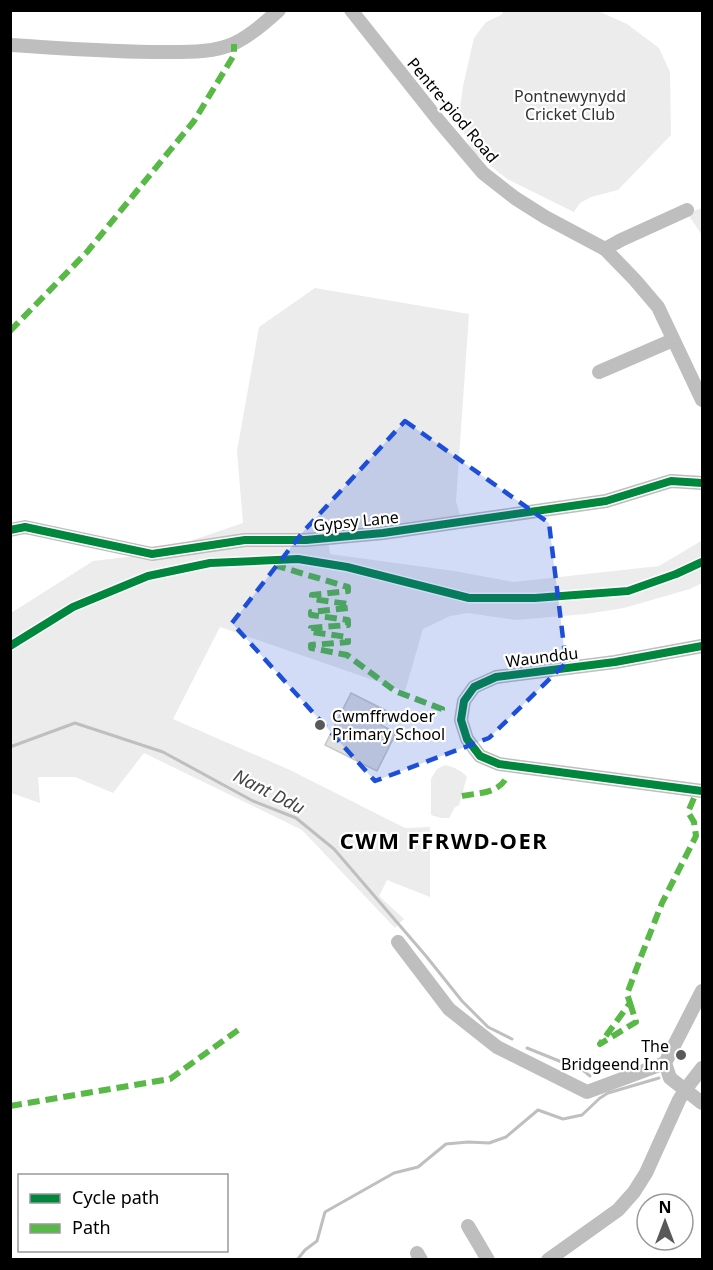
<svg xmlns="http://www.w3.org/2000/svg" width="713" height="1270" viewBox="0 0 713 1270" font-family="'Noto Sans',sans-serif">
<style>
.green{fill:#ececec}
.lines{fill:none;stroke-linecap:round;stroke-linejoin:round}
.stream{stroke:#bfbfbf;stroke-width:3}
.building{fill:#dfdfdf;stroke:#c7c7c7;stroke-width:1.5}
.minor{stroke:#bebebe;stroke-width:14}
.quiet{stroke:#58b947;stroke-width:6;stroke-dasharray:12 6;stroke-linecap:butt}
.cycleway-casing{stroke:#fff;stroke-width:11}
.cycleway{stroke:#00873e;stroke-width:8}
.marked{fill:#1d4ed8;fill-opacity:0.2;stroke:#1d4ed8;stroke-width:4.5;stroke-dasharray:12 8;stroke-linejoin:round}
.poi-dot{fill:#595959;stroke:#fff;stroke-width:2}
.labels{text-anchor:middle;stroke-width:4.5;stroke-linejoin:round;paint-order:stroke}
.park-label{font-size:16px;fill:#333;stroke:#fff}
.street-label{font-size:16px;fill:#000;stroke:#fff}
.poi-label{font-size:16px;fill:#000;stroke:#fff;text-anchor:start}
.water-label{font-size:18px;font-style:italic;fill:#444;stroke:#fff}
.district-label{font-size:22px;font-weight:bold;letter-spacing:1.5px;fill:#000;stroke:#fff}
</style>
<rect width="100%" height="100%" fill="#fff"/>
<g class="green">
<polygon points="504,11 598,11 627,24 659,48 670,72 671,135 618,190 591,197 580,203 574,212 507,179 473,152 458,121 463,86 474,38 486,22 501,15"/>
<polygon points="702,208 702,235 687,213"/>
<polygon points="315,288 469,314 456,501 462,522 328,539 330,554 454,571 514,582 659,566 701,541 702,543 702,583 690,589 624,608 586,614 516,620 468,613 450,616 423,629 405,691 220,627 173,719 290,770 405,828 430,827 430,897 387,880 379,896 404,919 395,928 302,830 144,753 113,793 75,777 38,777 40,803 11,793 11,613 93,561 152,554 243,523 237,451 259,327"/>
<path d="M445,765C454,767 461,770 467,777L459,805L455,807L449,818H441L431,815V779L437,769Z"/>
</g>
<g class="lines">
<g class="stream">
<polyline points="10,747 75,723 163,752 253,801 296,818 334,849 426,956 462,1001 488,1027 512,1039"/>
<polyline points="527,1048 584,1071 590,1076"/>
<polyline points="297,1260 305,1250 317,1241 325,1212 394,1173 418,1167 446,1144 468,1142 489,1143 506,1137 538,1110 563,1119 582,1115 600,1098 608,1093 659,1078"/>
</g>
</g>
<polygon class="building" points="351,693 387,711 381,725 396,733 377,771 325,745"/>
<g class="lines">
<g class="minor">
<polyline points="351,10 439,121 483,173 515,198 545,217 605,249 635,280 658,307 702,400"/>
<path d="M10,45C61,48 112,52 162,52C184,52 215,53 235,43C251,35 266,22 279,10"/>
<polyline points="605,249 621,240 687,210"/>
<polyline points="599,372 673,340"/>
<polyline points="10,530 25,527 152,554 245,540 306,540 383,533 606,501 671,481 702,483"/>
<polyline points="702,646 615,662 496,677 474,687 464,701 461,720 467,739 480,756 499,764 702,791"/>
<polyline points="398,942 449,1009 497,1047 587,1092 665,1063"/>
<polyline points="702,991 665,1063 670,1078 702,1103"/>
<polyline points="468,1226 488,1260"/>
<polyline points="417,1253 421,1260"/>
<polyline points="548,1260 618,1210 634,1192 646,1173 679,1100 685,1090 702,1068"/>
</g>
<g class="quiet">
<polyline points="10,331 87,252 194,121 234,55 234,44"/>
<polyline points="274,565 348,587 348,591 312,595 312,599 348,604 348,608 311,612 311,615 348,620 348,625 311,628 311,632 348,637 348,642 311,645 311,648 347,655 395,691 442,709 441,713"/>
<path d="M462,796C476,793 496,794 505,780"/>
<polyline points="630,1003 636,1022 600,1044 630,1003 627,994 642,954 662,903 696,836 694,822 688,812 694,798"/>
<polyline points="10,1106 170,1079 241,1028"/>
</g>
<defs>
<g id="cycleway">
<polyline points="10,530 25,527 152,554 245,540 306,540 383,533 606,501 671,481 702,483"/>
<polyline points="10,646 73,607 148,576 210,563 298,559 347,567 469,598 535,598 628,591 676,574 702,562"/>
<polyline points="702,646 615,662 496,677 474,687 464,701 461,720 467,739 480,756 499,764 702,791"/>
</g>
</defs>
<use href="#cycleway" class="cycleway-casing"/>
<use href="#cycleway" class="cycleway"/>
</g>
<path class="marked" d="M405,421L549,523L566,663L489,738L375,781L232,623L302,533Z"/>
<g class="poi-dot">
<circle cx="320" cy="725" r="6"/>
<circle cx="681" cy="1055" r="6"/>
</g>
<g class="labels">
<g class="park-label">
<text x="570" y="102">Pontnewynydd<tspan x="570" dy="18">Cricket Club</tspan></text>
</g>
<g class="street-label">
<text transform="translate(453 110) rotate(50)" y="6">Pentre-piod Road</text>
<text transform="translate(356 521) rotate(-6)" y="6">Gypsy Lane</text>
<text transform="translate(542 657) rotate(-7)" y="6">Waunddu</text>
</g>
<g class="poi-label">
<text x="332" y="722">Cwmffrwdoer<tspan x="332" dy="18">Primary School</tspan></text>
<text x="669" y="1052" text-anchor="end">The<tspan x="669" dy="18">Bridgeend Inn</tspan></text>
</g>
<g class="water-label">
<text transform="translate(269 792) rotate(27)" y="6">Nant Ddu</text>
</g>
<g class="district-label">
<text x="444" y="849">CWM FFRWD-OER</text>
</g>
</g>
<rect width="713" height="1270" fill="none" stroke="#000000" stroke-width="24"/>
<rect x="18" y="1174" width="210" height="78" fill="#ffffff" stroke="#999999" stroke-width="1.5"/>
<rect x="30" y="1194" width="30" height="9" fill="#00873e" stroke="#999999" stroke-width="1.5"/>
<text x="72" y="1204" font-size="18" fill="#000000">Cycle path</text>
<rect x="30" y="1224" width="30" height="9" fill="#58b947" stroke="#999999" stroke-width="1.5"/>
<text x="72" y="1234" font-size="18" fill="#000000">Path</text>
<g transform="translate(665 1222)"><circle r="28" fill="#ffffff" stroke="#999999" stroke-width="1.5"/>
<path d="M0-4.5L10 22L0 15L-10 22Z" fill="#595959"/>
<text y="-9" font-size="16" font-weight="bold" text-anchor="middle" fill="#000000">N</text>
</g>
</svg>
